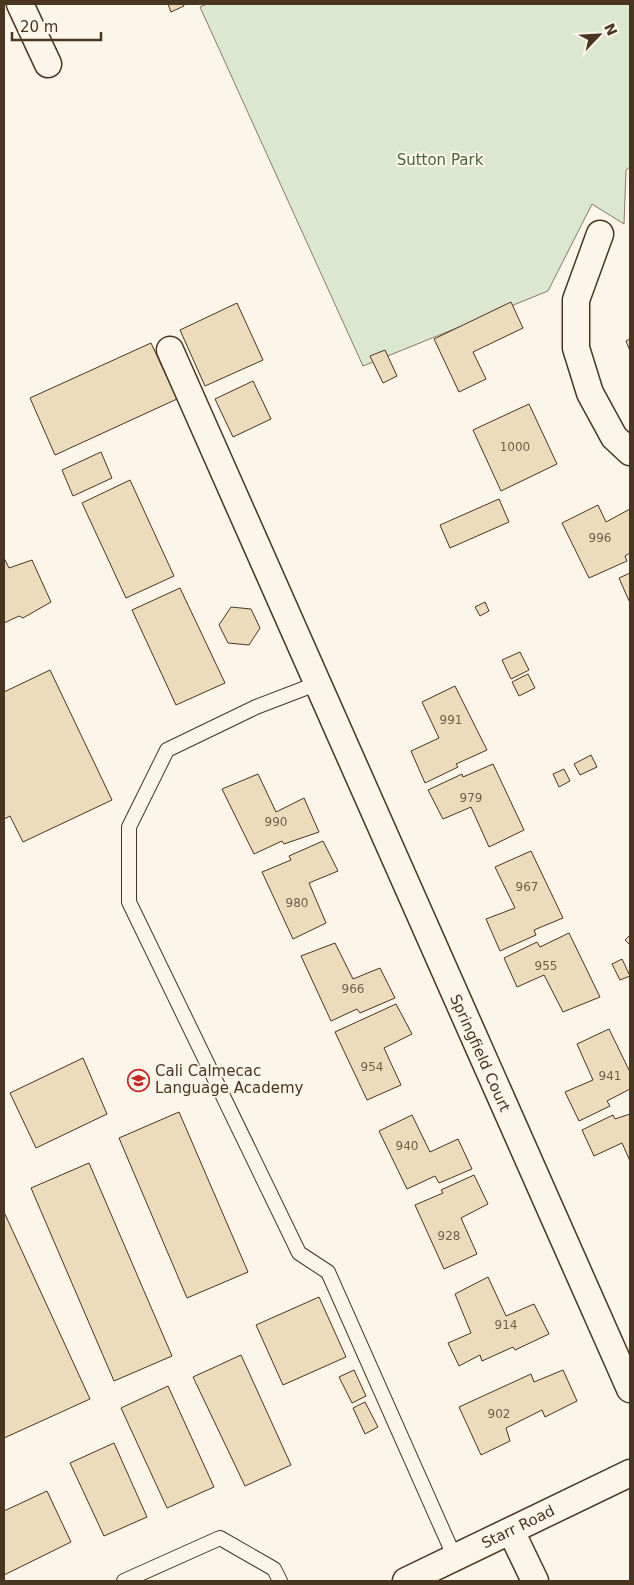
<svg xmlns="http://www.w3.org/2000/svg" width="634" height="1585" font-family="'DejaVu Sans',sans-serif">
	<rect width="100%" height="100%" fill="#fbf6e9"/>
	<path fill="#dce7d0" stroke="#887966" d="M207,4H630V167L626,170L624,224L592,204L548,291L363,366L200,7Z"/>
	<path fill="#ecdcbc" stroke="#4a3520" d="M168,4H183L184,6L171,12Z
		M511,302L523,328L473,352L486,379L459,392L434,339Z
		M237,303L263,360L205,386L180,330Z
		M630,339V351L626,341Z
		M151,343L177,399L55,455L30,398Z
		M385,350L397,376L383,383L370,356Z
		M253,381L271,419L233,437L215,399Z
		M529,404L557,464L501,491L473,430Z
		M101,452L112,478L73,496L62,470Z
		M130,480L174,576L126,598L82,503Z
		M499,499L509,522L450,548L440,525Z
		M598,505L606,522L630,509V553L625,556L627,561L589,578L562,523Z
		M4,558L9,568L32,560L51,602L23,618L19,616L4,623Z
		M630,573V603L619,578Z
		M180,588L225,683L176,705L132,610Z
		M485,602L489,611L480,616L475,607Z
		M231,607L251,609L260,628L249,645L228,643L219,625Z
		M520,652L529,670L511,679L502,660Z
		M50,670L112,800L23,842L10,816L4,819V692Z
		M528,674L535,688L519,696L512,682Z
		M455,686L487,750L456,764L458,767L425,783L411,751L439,738L422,702Z
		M591,755L597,767L580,775L574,764Z
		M493,764L524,830L489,847L471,807L443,819L428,790L462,774L463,777Z
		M564,769L570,781L559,787L553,774Z
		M258,774L276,812L304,798L319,832L284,844L282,841L254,854L222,789Z
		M323,841L338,871L309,883L326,923L293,939L262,872L291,860L289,856Z
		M531,851L563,918L534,930L536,935L500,951L486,919L515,908L495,867Z
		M569,933L600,997L563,1012L544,975L517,987L504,958L537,942L540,947Z
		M630,935V945L625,940Z
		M335,943L353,979L380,968L395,998L360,1013L357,1009L331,1021L301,956Z
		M622,959L630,976L620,980L612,964Z
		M396,1004L412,1034L384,1048L401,1085L367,1100L335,1032Z
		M609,1029L630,1072V1089L607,1101L610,1106L579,1121L565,1092L593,1080L577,1044Z
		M83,1058L107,1114L36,1148L10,1093Z
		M179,1112L248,1272L187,1298L119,1138Z
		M630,1114V1161L622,1143L594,1156L582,1130L613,1115L615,1119Z
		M412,1115L430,1152L458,1139L472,1169L439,1183L435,1176L407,1189L379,1131Z
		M89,1163L172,1356L114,1381L31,1188Z
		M474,1175L488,1204L461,1218L477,1254L444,1269L415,1205L443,1193L441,1190Z
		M4,1212L90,1399L4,1438Z
		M488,1277L506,1316L534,1304L549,1334L515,1350L513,1347L482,1361L480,1355L459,1366L448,1343L471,1333L455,1294Z
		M319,1297L346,1357L283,1385L256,1325Z
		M241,1355L291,1465L245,1486L193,1377Z
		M354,1370L366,1396L352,1403L339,1377Z
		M563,1370L577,1401L545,1417L542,1410L506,1428L510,1441L481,1455L459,1407L531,1374L534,1382Z
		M168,1386L214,1487L167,1508L121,1408Z
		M365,1402L378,1427L365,1434L353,1408Z
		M114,1443L147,1517L104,1536L70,1463Z
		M47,1491L71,1542L4,1575V1511Z"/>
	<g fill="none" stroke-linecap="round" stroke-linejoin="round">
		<defs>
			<path id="lane" d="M316,684L256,707L167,750L129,827V902L299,1253L328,1272L455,1558
				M124,1581L220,1538L274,1569L280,1581"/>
			<path id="street" d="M20,4L48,64
				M600,234L576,300V348L590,393L614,437L630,452
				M170,350L630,1389
				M511,1531L535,1581
				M406,1581L630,1473"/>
		</defs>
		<use href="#lane" stroke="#4a3520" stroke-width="16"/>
		<use href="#street" stroke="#4a3520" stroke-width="29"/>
		<use href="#lane" stroke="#fbf6e9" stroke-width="14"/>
		<use href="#street" stroke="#fbf6e9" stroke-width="26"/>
	</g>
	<defs>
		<symbol id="school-ring" viewBox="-11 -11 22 22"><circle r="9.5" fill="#fbf6e9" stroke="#c62828" stroke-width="1.5"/><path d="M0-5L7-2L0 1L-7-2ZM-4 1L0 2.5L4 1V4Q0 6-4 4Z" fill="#c62828"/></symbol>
	</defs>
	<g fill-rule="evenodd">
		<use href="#school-ring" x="126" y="1068" width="25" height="25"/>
	</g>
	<g text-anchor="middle" stroke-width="4" stroke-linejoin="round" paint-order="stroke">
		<g font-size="12" fill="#725f47">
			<text x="515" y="451">1000</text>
			<text x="600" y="542">996</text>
			<text x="451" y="724">991</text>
			<text x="471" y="802">979</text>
			<text x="276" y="826">990</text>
			<text x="527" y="891">967</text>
			<text x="297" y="907">980</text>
			<text x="546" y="970">955</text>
			<text x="353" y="993">966</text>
			<text x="372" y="1071">954</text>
			<text x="610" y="1080">941</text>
			<text x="407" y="1150">940</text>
			<text x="449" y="1240">928</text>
			<text x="506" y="1329">914</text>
			<text x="499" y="1418">902</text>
		</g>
		<g font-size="15" fill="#436837" stroke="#fbf6e9">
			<text x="440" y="165">Sutton Park</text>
		</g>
		<g font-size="15" fill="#4a3520" stroke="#fbf6e9">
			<text transform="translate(480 1053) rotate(66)" y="5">Springfield Court</text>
			<text transform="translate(518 1527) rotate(-26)" y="5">Starr Road</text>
		</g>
		<g font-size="15" fill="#4a3520" stroke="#fbf6e9" text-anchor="start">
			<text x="155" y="1076">Cali Calmecac<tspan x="155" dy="17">Language Academy</tspan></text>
		</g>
	</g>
	<rect width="634" height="1585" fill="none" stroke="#4a3520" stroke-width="10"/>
	<g transform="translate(599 35) rotate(65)" stroke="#fbf6e9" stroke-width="4" paint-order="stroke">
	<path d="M0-4L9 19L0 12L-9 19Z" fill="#4a3520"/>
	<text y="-8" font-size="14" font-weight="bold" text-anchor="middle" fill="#4a3520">N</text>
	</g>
	<path d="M12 32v8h89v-8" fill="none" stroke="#4a3520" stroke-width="2.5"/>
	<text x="20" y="32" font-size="15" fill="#4a3520" stroke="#fbf6e9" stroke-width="4" paint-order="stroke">20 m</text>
</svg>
